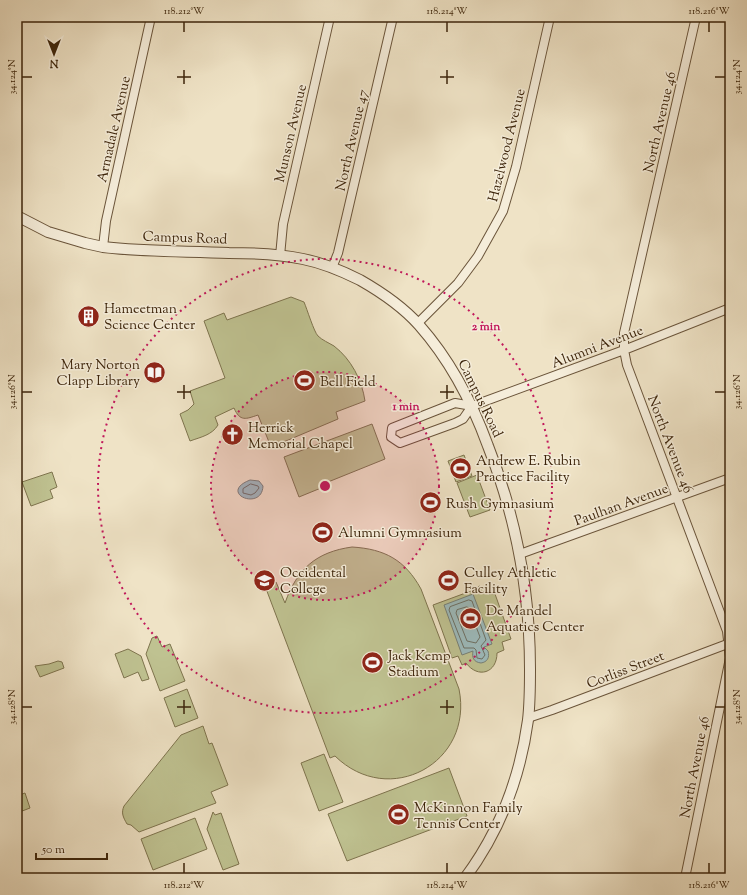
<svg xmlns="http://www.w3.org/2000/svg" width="747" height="895" font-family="'Sorts Mill Goudy',serif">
	<rect width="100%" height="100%" fill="#efe3c6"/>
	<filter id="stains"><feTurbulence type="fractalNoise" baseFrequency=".005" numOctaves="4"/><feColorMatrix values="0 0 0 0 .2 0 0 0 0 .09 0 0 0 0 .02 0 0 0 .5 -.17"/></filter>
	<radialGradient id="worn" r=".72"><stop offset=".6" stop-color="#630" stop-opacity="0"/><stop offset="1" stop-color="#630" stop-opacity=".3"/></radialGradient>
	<path fill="#bfc291" stroke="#7e744e" d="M291,297L304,302C307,309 314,332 318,336C322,340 329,343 334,346C351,359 362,380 365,401L336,412L338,419L274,446V443L269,442L258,415C246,419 240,422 234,408L215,417L218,425C212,435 201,437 190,441L180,414L188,410L194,404L190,391L225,378L204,321L224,313L227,320Z
		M372,424L385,459L328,482L321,488L299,497L284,457Z
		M464,455L472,476L456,482L448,461Z
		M52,472L57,487L50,490L53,498L31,506L22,482Z
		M477,475L490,510L470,517L457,483Z
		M352,547C385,549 405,560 421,589L459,689C474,763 389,809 335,756L330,758L265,586L276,582L285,603C297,569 316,552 352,547Z
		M479,586L488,589L489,594H495L511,639L502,642L504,650L497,653C497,673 478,679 466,663L462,665L458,656L452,658L433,605L471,591L476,589Z
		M157,636L162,647L170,644L185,681L160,691L146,654L152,638Z
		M128,649L141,656L149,679L142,681L138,672L124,678L115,654Z
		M58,661L62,662L64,668L40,677L35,666L49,664Z
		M187,689L198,718L175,727L164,698Z
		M203,726L209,744L212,743L228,785L211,792L216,803L139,832L131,825L127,824C123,817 121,813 124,806L181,735Z
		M324,754L343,802L319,811L301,763Z
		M449,768L467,816L347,861L328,814Z
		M25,793L30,808L17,813V796Z
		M213,812L215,815L221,813L239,864L223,870L207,829Z
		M195,818L207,849L153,870L141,839Z"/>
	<path fill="#9dbcbe" stroke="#778076" d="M250,480L259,481L263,486C262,512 217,493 250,480Z
		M473,594L492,644L484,647L488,651C490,658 487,662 481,663C473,662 472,657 473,651L462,655L444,605Z"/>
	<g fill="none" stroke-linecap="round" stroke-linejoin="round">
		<path stroke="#6d7064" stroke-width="1" d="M251,484L258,486L259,488L255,493L251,495L243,493V489Z
			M469,600L472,601L486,640L481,646L485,655L482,659L477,658L476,650L474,648H464L449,610L450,607Z
			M467,607L469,608L480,637L476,643L467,641L456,613L457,610Z"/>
		<defs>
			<path id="minor" d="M103,247L106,221L151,17
				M280,256L283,224L330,17
				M332,268L338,253L393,17
				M418,323L458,283L478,256L503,211L516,167L550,17
				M455,403L472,406L463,419L455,423L400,443L391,437L392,428Z
				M472,406L624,350L730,308
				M520,554L730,478
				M528,718L552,710L730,643
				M685,878L730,658L727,631L627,365L624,350V333L696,17"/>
			<path id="tertiary" d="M17,216L48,232L85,243L103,247C145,252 187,251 229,253C254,253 279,254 303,259C323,263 342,271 360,280C381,292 403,307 419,325C450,360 472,402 488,446C516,517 530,592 530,669C530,686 530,703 528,720C520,778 500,831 465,878"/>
		</defs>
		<use href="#minor" stroke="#6a543a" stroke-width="10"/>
		<use href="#tertiary" stroke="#6a543a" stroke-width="12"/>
		<use href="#minor" stroke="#f5edda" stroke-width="8"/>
		<use href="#tertiary" stroke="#f5edda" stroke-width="10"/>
	</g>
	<path fill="none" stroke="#3d250b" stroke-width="1.5" d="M184,22V32M447,22V32M709,22V32M184,70V84M447,70V84M22,77H32M177,77H191M440,77H454M715,77H725M184,385V399M447,385V399M22,392H32M177,392H191M440,392H454M715,392H725M184,700V714M447,700V714M22,707H32M177,707H191M440,707H454M715,707H725M184,863V873M447,863V873M709,863V873"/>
	<circle cx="325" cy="486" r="114" fill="#c2185b" fill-opacity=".12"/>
	<g fill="none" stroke="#c2185b" stroke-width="2" stroke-dasharray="2 4">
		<circle cx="325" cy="486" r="114"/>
		<circle cx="325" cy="486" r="227"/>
	</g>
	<defs>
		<symbol id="building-disc" viewBox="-11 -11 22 22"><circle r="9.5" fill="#8f2418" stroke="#f5edda"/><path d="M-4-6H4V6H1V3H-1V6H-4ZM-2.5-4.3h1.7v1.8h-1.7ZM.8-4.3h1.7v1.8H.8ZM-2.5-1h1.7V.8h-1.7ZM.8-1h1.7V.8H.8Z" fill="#fff"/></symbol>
		<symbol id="library-disc" viewBox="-11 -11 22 22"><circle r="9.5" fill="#8f2418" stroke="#f5edda"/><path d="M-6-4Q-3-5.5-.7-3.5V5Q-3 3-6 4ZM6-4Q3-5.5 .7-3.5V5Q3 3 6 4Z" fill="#fff"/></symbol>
		<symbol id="stadium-disc" viewBox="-11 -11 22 22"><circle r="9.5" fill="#8f2418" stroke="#f5edda"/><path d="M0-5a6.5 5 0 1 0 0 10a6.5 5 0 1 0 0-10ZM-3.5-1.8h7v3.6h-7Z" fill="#fff"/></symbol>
		<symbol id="church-disc" viewBox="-11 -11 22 22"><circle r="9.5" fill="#8f2418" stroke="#f5edda"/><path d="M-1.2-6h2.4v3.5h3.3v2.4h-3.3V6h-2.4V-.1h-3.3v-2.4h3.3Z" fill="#fff"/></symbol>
		<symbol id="university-disc" viewBox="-11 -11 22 22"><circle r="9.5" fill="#8f2418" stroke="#f5edda"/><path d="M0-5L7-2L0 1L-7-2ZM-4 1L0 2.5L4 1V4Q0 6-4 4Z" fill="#fff"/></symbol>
	</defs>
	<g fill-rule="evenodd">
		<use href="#building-disc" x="76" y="304" width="25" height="25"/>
		<use href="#library-disc" x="142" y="360" width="25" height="25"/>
		<use href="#stadium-disc" x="292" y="368" width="25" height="25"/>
		<use href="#church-disc" x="220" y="422" width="25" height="25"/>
		<use href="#stadium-disc" x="448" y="456" width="25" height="25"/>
		<use href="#stadium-disc" x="418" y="490" width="25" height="25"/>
		<use href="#stadium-disc" x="310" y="520" width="25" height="25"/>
		<use href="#university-disc" x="252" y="568" width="25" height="25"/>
		<use href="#stadium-disc" x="436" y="568" width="25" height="25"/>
		<use href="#stadium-disc" x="458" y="606" width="25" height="25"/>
		<use href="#stadium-disc" x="360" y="650" width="25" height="25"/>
		<use href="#stadium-disc" x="386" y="802" width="25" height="25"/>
	</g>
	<g text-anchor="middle" stroke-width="3" stroke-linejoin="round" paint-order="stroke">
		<g font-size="14" fill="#3d250b" stroke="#f5edda">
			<text transform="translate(659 122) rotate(-77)" y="5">North Avenue 46</text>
			<text transform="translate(113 129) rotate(-77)" y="5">Armadale Avenue</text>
			<text transform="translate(290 133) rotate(-77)" y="5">Munson Avenue</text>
			<text transform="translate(351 140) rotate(-77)" y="5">North Avenue 47</text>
			<text transform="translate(506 145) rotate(-76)" y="5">Hazelwood Avenue</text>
			<text transform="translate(185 237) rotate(2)" y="5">Campus Road</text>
			<text transform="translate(597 346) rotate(-21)" y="5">Alumni Avenue</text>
			<text transform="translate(481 398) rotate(64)" y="5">Campus Road</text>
			<text transform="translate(671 444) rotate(69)" y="5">North Avenue 46</text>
			<text transform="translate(621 504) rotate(-20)" y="5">Paulhan Avenue</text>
			<text transform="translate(625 669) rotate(-21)" y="5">Corliss Street</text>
			<text transform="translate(694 767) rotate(-79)" y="5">North Avenue 46</text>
		</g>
		<g font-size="14" fill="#3d250b" stroke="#f5edda" text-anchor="start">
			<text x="104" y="313">Hameetman<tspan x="104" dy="16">Science Center</tspan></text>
			<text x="140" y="369" text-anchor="end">Mary Norton<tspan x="140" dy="16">Clapp Library</tspan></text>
			<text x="320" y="386">Bell Field</text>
			<text x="248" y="432">Herrick<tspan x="248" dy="16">Memorial Chapel</tspan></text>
			<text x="476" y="465">Andrew E. Rubin<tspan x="476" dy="16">Practice Facility</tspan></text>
			<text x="446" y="508">Rush Gymnasium</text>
			<text x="338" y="537">Alumni Gymnasium</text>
			<text x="280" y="577">Occidental<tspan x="280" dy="16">College</tspan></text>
			<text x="464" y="577">Culley Athletic<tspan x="464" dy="16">Facility</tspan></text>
			<text x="486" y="615">De Mandel<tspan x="486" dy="16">Aquatics Center</tspan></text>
			<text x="388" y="660">Jack Kemp<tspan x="388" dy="16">Stadium</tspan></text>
			<text x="414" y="812">McKinnon Family<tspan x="414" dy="16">Tennis Center</tspan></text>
		</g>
	</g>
	<circle cx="325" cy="486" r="6" fill="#c2185b" stroke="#f5edda" stroke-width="2"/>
	<g font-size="12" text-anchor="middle" font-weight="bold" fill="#c2185b" stroke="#f5edda" stroke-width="3" stroke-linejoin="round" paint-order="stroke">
		<text x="486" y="330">2 min</text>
		<text x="406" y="410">1 min</text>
	</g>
	<rect width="747" height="895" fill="none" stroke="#efe3c6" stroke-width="44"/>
	<g transform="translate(54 54) rotate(180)" stroke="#f5edda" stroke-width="3" paint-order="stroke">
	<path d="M0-3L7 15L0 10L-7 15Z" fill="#3d250b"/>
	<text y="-6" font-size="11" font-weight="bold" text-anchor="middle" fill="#3d250b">N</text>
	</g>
	<path d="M36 853v6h71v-6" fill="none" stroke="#3d250b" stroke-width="2"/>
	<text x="42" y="853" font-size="12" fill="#3d250b" stroke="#f5edda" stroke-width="3" paint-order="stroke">50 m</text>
	<rect x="22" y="22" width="703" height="851" fill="none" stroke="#3d250b" stroke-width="1.5"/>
	<g font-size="10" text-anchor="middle" fill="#3d250b">
		<text x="184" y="14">118.212°W</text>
		<text x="447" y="14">118.214°W</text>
		<text x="709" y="14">118.216°W</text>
		<text transform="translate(736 77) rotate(-90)" y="4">34.124°N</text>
		<text transform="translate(11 77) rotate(-90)" y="4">34.124°N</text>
		<text transform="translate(736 392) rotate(-90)" y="4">34.126°N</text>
		<text transform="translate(11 392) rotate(-90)" y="4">34.126°N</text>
		<text transform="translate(11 707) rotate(-90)" y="4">34.128°N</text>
		<text transform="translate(736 707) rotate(-90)" y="4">34.128°N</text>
		<text x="184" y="888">118.212°W</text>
		<text x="447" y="888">118.214°W</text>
		<text x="709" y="888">118.216°W</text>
	</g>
	<rect width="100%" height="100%" filter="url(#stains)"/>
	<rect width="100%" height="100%" fill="url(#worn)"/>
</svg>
